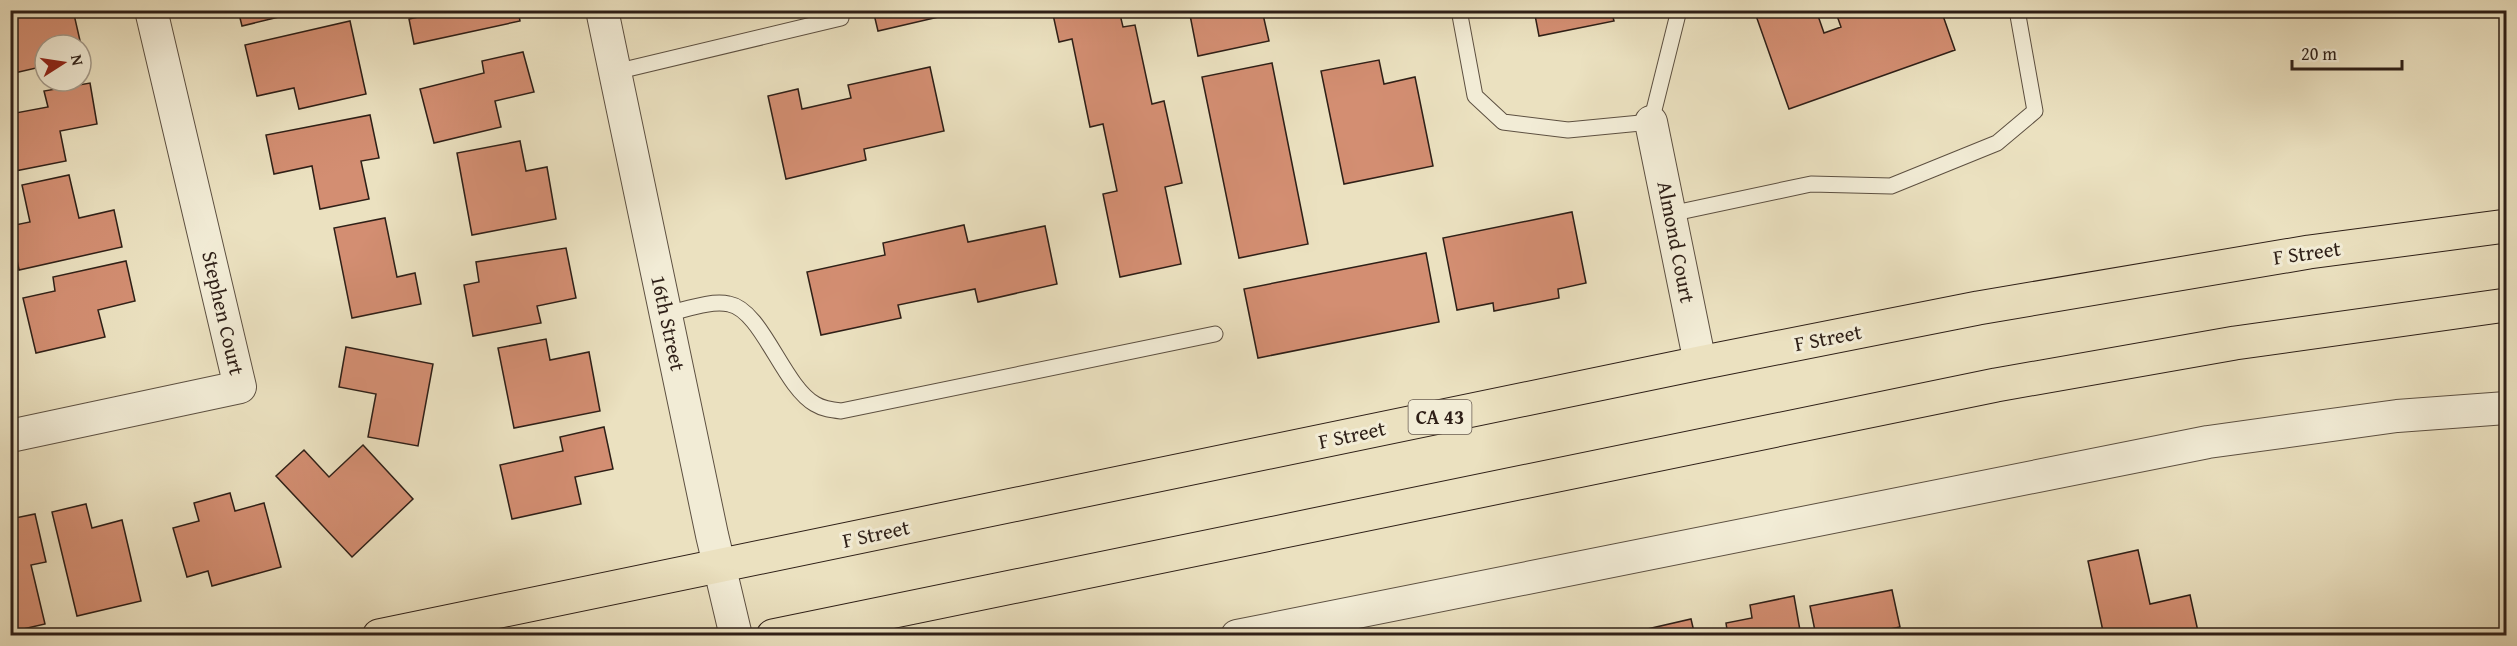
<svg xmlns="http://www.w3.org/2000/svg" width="2517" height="646" font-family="'Gentium Book Plus',serif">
	<rect width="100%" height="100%" fill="#ebe1c0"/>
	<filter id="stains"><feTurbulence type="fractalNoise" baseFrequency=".00333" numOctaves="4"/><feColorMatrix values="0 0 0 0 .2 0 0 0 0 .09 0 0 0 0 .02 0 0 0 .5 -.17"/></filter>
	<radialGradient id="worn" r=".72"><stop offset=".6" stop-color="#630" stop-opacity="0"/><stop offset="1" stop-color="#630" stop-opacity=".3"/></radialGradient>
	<path fill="#d38e72" stroke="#2e1f17" stroke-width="1.5" d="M10,10H48V13L73,10L81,45H45V66L10,74Z
		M238,10H308L242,26Z
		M427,10H518L520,21L414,44L409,19L428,15Z
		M873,10H942L943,16L878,31Z
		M1052,10H1119L1123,27L1135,25L1152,104L1164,101L1182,183L1165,187L1181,264L1120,277L1103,194L1117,191L1103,124L1090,127L1072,39L1059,42Z
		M1189,10H1262L1269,41L1198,56Z
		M1534,10H1611L1614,21L1539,36Z
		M1754,10H1816L1824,33L1841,27L1835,10H1941L1955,50L1789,109Z
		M350,21L366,94L299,109L294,88L257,96L245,45Z
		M523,52L534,92L495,101L501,127L434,143L420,89L484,73L482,61Z
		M1379,60L1384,84L1415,77L1433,166L1344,184L1321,71Z
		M1272,63L1308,244L1239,258L1202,77Z
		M930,67L944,131L864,149L866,160L786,179L768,96L798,89L802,109L851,98L848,85Z
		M90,83L97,124L60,131L66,161L10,172V114L48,107L44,91Z
		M370,115L379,158L361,161L369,199L320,209L312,166L274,174L266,135Z
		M520,141L526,171L547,167L556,219L472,235L457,153Z
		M69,175L79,218L114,210L122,247L19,270L10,226L30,222L22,185Z
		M1572,212L1586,283L1558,289L1559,298L1494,311L1493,303L1457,310L1443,238Z
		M385,218L397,277L415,273L421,304L352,318L334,228Z
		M964,225L968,242L1045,226L1057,284L978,302L975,289L898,305L901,318L821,335L807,272L885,255L883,243Z
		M566,248L576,298L537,306L541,323L473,336L464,285L479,282L476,262Z
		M1426,253L1439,322L1258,358L1244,289Z
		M126,261L135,301L98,310L105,337L36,353L23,298L55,291L53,277Z
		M546,339L550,360L589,352L600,411L514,428L498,348Z
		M346,347L433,364L418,446L368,437L376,394L339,387Z
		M604,427L613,469L575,477L581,504L512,519L500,465L563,451L560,437Z
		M363,445L413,499L352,557L276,476L304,450L329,477Z
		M230,493L235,511L264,503L281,567L212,586L208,571L187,577L173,528L199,521L194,503Z
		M86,504L92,528L122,520L141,601L77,616L52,512Z
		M35,514L46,562L31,565L45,624L10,632V519Z
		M2138,550L2150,604L2190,595L2199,636H2104L2088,561Z
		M1892,590L1900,627L1880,631L1881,636H1816L1810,606Z
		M1794,596L1801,636H1728L1726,623L1752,618L1750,605Z
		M1691,619L1695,636H1617Z"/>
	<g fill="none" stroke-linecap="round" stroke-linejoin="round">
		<defs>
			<path id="service" d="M1459,10L1475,96L1503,122L1568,130L1651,122L1679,10
				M615,72L841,18
				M1670,214L1811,184L1891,186L1997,143L2035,111L2017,10
				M666,314C685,310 710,300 729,304C762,310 783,386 815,404C823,409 832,410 841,411L1215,334"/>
			<path id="minor" d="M602,10L712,535L736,636
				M1651,122L1700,363
				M10,436L240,387L151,10
				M1237,636L2208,442L2397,416L2506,408"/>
			<path id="primary" d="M379,636L1700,363L1978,308L2309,252L2506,226
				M773,636L1996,385L2235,343L2506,305"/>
		</defs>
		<use href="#service" stroke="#5d5041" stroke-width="17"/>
		<use href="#minor" stroke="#5d5041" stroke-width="34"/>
		<use href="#primary" stroke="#2e1f17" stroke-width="35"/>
		<use href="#service" stroke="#f2ecd6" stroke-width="15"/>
		<use href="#minor" stroke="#f2ecd6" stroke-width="32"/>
		<use href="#primary" stroke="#ebe1c0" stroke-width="33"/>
	</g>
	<g text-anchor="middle" stroke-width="6" stroke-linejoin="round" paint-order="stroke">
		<rect fill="#f2ecd6" stroke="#695c50" stroke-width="1.5" x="1408.5" y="400" width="63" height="34" rx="4.5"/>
		<g font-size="20" font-weight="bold" fill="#2e1f17">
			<text x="1440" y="424">CA 43</text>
		</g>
		<g font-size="21" fill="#2e1f17" stroke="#f2ecd6">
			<text transform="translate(1676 242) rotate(79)" y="7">Almond Court</text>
			<text transform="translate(2307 253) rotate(-8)" y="7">F Street</text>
			<text transform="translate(223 313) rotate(77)" y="7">Stephen Court</text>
			<text transform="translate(668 323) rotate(78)" y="7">16th Street</text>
			<text transform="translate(1828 338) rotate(-11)" y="7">F Street</text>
			<text transform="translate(1352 435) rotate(-12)" y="7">F Street</text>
			<text transform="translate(876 534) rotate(-12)" y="7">F Street</text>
		</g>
	</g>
	<rect width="2517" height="646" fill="none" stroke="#ebe1c0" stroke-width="36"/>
	<rect x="12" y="12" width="2493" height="622" fill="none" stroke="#2e1f17" stroke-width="3"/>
	<rect x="18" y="18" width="2481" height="610" fill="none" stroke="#2e1f17" stroke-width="1.5"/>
	<g transform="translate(63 63) rotate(78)"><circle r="28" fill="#f2ecd6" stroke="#a49a8a" stroke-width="1.5"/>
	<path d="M0-4.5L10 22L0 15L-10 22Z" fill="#8f2418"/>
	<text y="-9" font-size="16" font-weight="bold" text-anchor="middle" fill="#2e1f17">N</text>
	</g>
	<path d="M2292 60v9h110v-9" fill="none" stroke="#2e1f17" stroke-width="3"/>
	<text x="2301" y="60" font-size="18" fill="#2e1f17" stroke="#f2ecd6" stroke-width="4.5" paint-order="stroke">20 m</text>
	<rect width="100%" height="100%" filter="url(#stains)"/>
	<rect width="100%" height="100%" fill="url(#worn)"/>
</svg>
